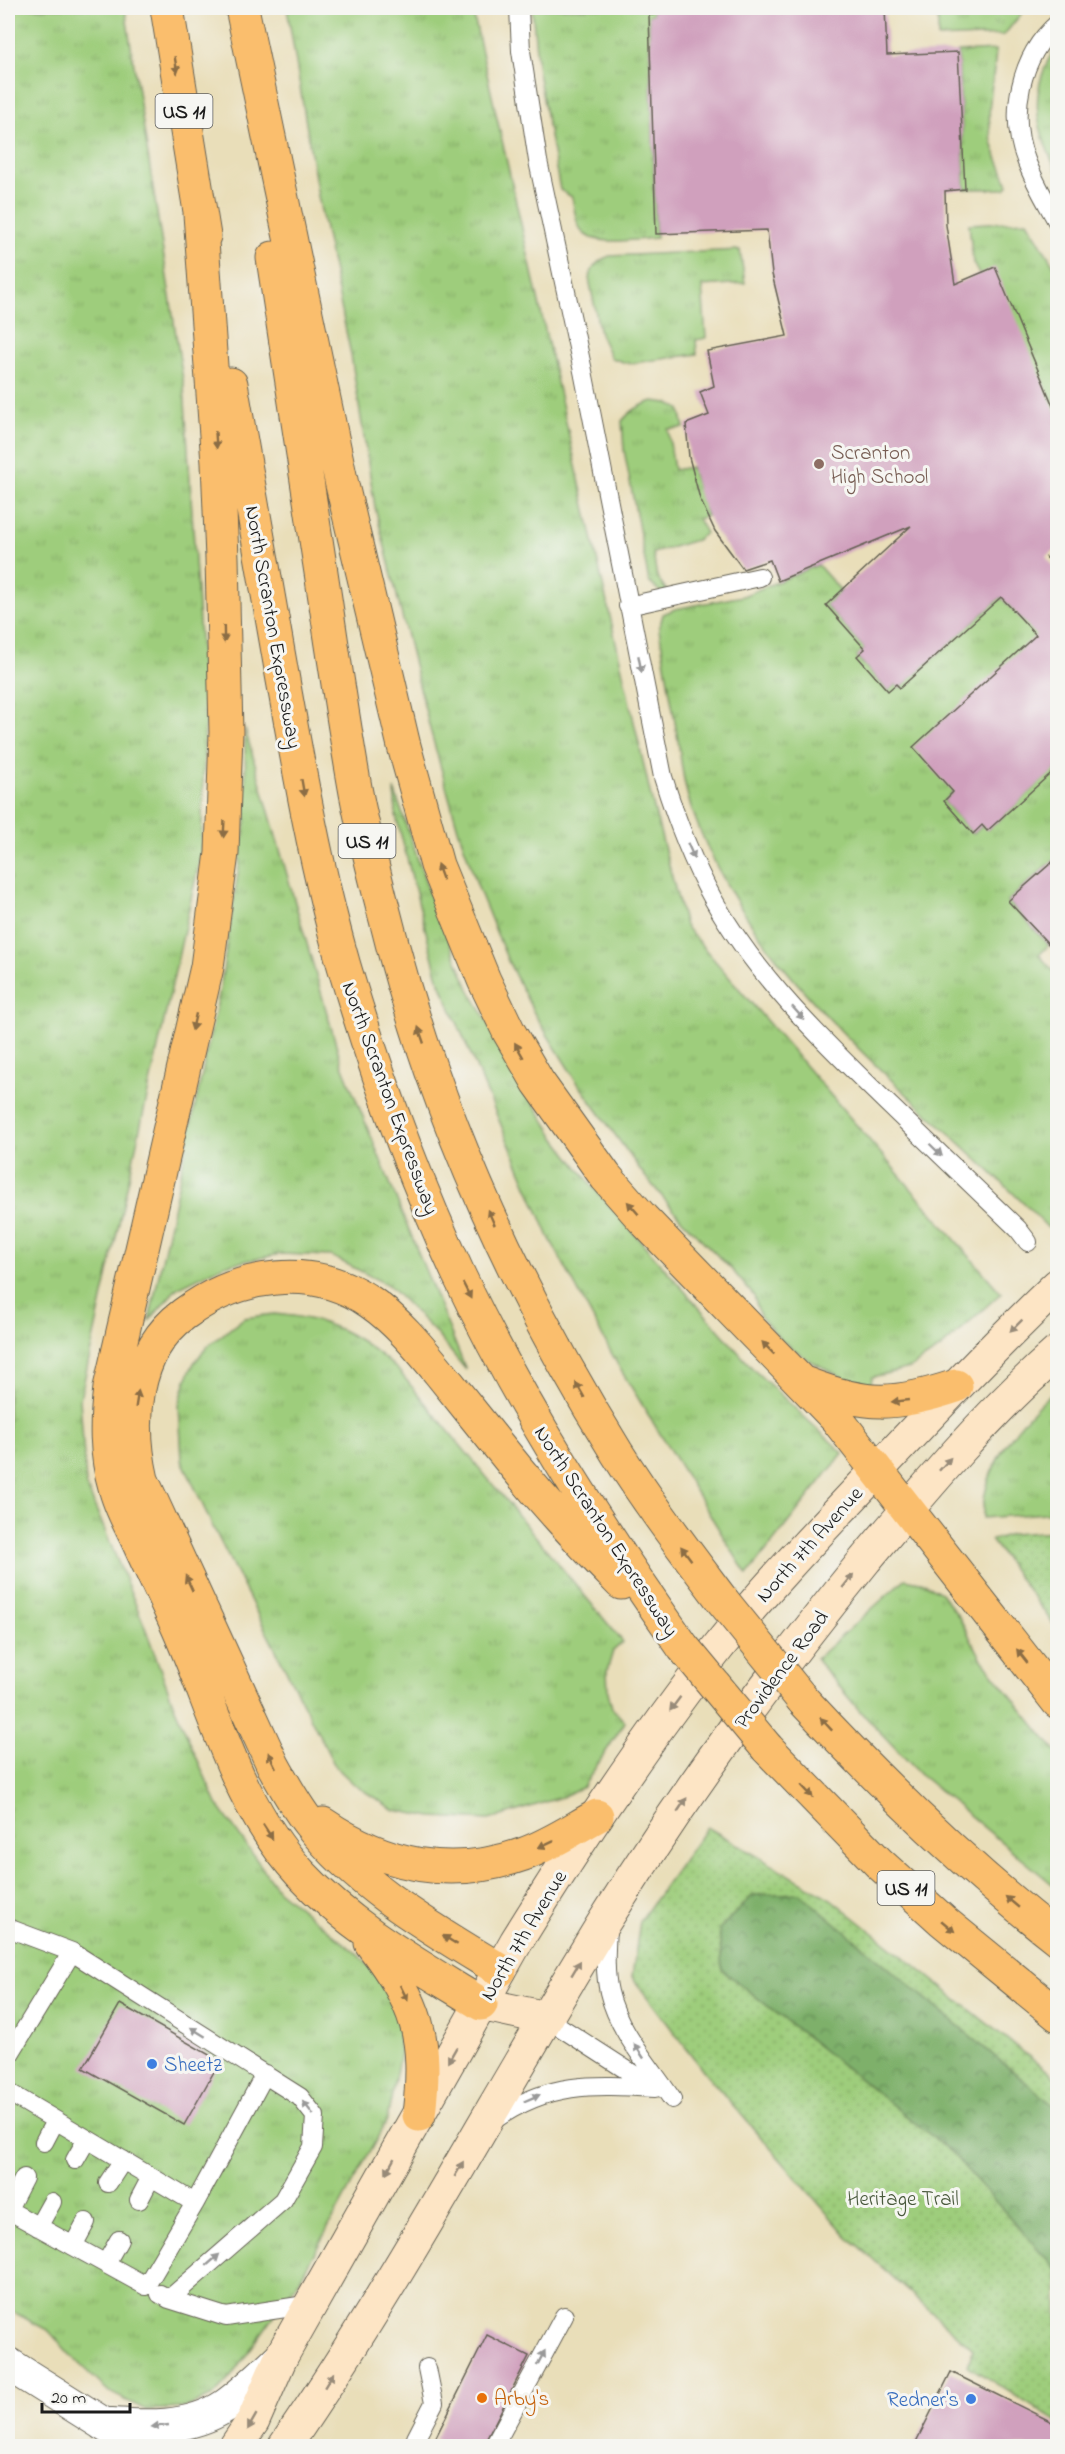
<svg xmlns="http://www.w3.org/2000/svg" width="1065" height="2454" font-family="'Indie Flower',sans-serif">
	<defs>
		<pattern id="grass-tufts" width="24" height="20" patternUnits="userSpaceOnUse" patternTransform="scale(1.5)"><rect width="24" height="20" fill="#9ecd7b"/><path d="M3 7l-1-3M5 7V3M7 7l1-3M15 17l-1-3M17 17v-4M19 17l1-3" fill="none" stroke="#88af6a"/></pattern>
		<pattern id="forest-crowns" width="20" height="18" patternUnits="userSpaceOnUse" patternTransform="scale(1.5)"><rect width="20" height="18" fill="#7eb06b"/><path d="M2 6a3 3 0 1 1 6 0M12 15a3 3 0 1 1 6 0" fill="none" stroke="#668e57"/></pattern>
		<pattern id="park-dots" width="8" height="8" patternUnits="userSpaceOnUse" patternTransform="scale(1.5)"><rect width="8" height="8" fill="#9ecd7b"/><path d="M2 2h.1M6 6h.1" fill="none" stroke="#88af6a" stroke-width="1.8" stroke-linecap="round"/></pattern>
	</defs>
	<rect width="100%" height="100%" fill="#f6f6f2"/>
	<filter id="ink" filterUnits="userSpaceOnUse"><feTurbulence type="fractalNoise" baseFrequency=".0167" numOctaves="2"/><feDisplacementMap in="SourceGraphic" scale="12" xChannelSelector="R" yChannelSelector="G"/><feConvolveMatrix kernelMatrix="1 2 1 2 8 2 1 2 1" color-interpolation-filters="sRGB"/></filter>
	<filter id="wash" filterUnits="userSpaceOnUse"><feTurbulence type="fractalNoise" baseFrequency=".008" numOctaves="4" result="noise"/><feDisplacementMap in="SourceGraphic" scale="24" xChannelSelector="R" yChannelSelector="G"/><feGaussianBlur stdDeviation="1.35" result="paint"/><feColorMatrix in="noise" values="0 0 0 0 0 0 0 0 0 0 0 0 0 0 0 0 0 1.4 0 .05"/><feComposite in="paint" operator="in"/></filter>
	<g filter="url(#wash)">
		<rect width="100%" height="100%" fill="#e9deb9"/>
		<path fill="url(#grass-tufts)" stroke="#5d744c" stroke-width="1.5" d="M8,8H125L184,386L205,718L201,854L80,1399L86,1485L143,1622L174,1706L217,1804L278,1890L356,1953L378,1975L397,2007L400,2053L387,2120L300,2279L230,2378L213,2396L184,2408L146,2410L109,2392L73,2358L49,2331L8,2309Z
			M287,8H472L652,801L685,926L1001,1293L941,1348L910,1368L872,1377L871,1384H855L809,1360L782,1341L760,1316L754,1296L734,1272L682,1220L644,1175L575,1079L535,1015L508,961L479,890L458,829L430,729L375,507L351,355L318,196Z
			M532,8H652L653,15H649L656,238C636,239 591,248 580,229C575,220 574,206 572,197L560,190L538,72Z
			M938,8H1026L1004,35L938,38Z
			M1057,45V172C1035,126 1027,91 1057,45Z
			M996,50C994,83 984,111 993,145C996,159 1004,171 1008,185L1005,189H965L958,52Z
			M1027,221L1057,271V418L973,263L969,224Z
			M740,250L745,283L702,286L706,338L696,340L697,354L633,363H626L611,358L600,334L589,278C593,266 598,260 610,256Z
			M653,401L668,403L680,409L684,428L668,429L674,470L691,467L707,516L698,519L706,533L696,540L653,553L657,577L667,591L664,595L649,582L624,450L622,421C631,410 640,405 653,401Z
			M818,565L841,591L826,605L865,649L857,657L888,691L896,684L900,688L1001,597L1037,635L953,792L944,801L973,834L982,825L988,830L1057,767V857L1008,901L1049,945L1039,955L1057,975L1058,1219L1048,1228C921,1096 754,987 691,807C684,786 681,763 678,740C672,703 665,666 659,629L663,614L675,609L743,596Z
			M245,729L342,1065L466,1370L433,1330L388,1285L331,1256L281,1254L224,1265L177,1288L149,1321L220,990L246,821Z
			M394,789L431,898L469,989L531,1099L556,1139L594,1188L754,1370L843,1453L747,1575L620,1369L549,1237L438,978L396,816Z
			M274,1314C328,1318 358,1334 398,1370L623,1642L613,1651L607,1671L608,1692L612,1708L625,1722L583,1787L568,1795L489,1820L432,1817L394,1810L356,1786L335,1766L212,1525L182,1460L179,1405L186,1380L194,1363L208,1346L244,1318Z
			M1057,1388V1512L983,1518C981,1467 1021,1419 1057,1388Z
			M905,1579L925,1583L941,1593L959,1617L983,1661L1057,1753V1888L922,1776L859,1710L816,1659Z"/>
		<path fill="url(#forest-crowns)" stroke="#4d6644" stroke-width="1.5" d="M799,1893L1057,2108V2270L949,2150L722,1970L719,1929L753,1895Z"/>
		<path fill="url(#park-dots)" stroke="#5d744c" stroke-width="1.5" d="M1057,1531H1058L1057,1629L991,1540L1011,1534Z
			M707,1827L831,1899L1057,2079V2108L799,1893L753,1895L719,1929L722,1970L949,2150L1057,2270V2422L968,2366L973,2349L846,2235L706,2074L632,1977L640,1921Z"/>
		<g id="blocks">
			<path fill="#d0a0bd" d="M652,8H885L887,55L958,52L965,189L945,191L946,225L955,284L995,267L1058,418V547L1046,557L1058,572V767L987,831L982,825L973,834L944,801L953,792L913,747L1036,635L1001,597L900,688L896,684L888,691L857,656L865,649L826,605L911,526L778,581L770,560L743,569L715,531L700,499L689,457L686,424L709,415L700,392L714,386L707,351L787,336L772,274L767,230L656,234L649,15H653Z
				M1058,857V954L1008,901Z
				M120,2004L220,2061L184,2125L83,2068Z
				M487,2335L529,2356L483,2446H450L435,2439Z
				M951,2372L1058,2425V2446H914Z"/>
		</g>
	</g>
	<g filter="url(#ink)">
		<use href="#blocks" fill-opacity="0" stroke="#646053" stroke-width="1.5"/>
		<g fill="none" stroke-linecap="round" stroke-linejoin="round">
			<defs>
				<path id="service" d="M519,8L521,51L538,161L583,371L663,777C676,819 692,861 713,899C756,976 821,1039 884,1100C929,1143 973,1186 1018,1229L1028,1242
					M1058,23C1020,56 1008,114 1026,160C1034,182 1047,203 1058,223
					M628,606L760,577
					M607,1927C606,1949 604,1970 609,1992C618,2031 650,2066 672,2099
					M8,1928L72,1952L8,2057
					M72,1952L300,2097L315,2116L313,2147L283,2200L169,2299
					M546,2018L653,2087
					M8,2092L195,2203
					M494,2120C548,2082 592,2084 655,2088
					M44,2142L55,2121
					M75,2160L87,2139
					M108,2183L123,2160
					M139,2200L151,2177
					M8,2209L24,2178
					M8,2210L146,2286L195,2203L265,2074
					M38,2227L52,2202
					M73,2246L86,2222
					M106,2263L119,2240
					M160,2294L169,2299L226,2317L312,2304
					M416,2446V2438L434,2403L427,2368
					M494,2446L564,2316"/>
				<path id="tertiary" d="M8,2364L121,2435
					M103,2424C144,2427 189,2430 225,2406C245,2392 263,2374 281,2357"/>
				<path id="secondary" d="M481,2004L546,2018
					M236,2446L253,2421L281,2357L516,1942C579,1840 645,1740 719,1646C765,1588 817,1534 868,1480C930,1414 992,1348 1058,1285
					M285,2446C390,2294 478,2131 573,1973C659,1828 759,1690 865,1560C926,1487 986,1415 1058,1352"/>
				<path id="motorway" d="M167,8L204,236
					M242,8L342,485L404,746L437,865L484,980L509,1032L538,1082L606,1177L643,1219L836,1418L1058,1702
					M200,214L218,463L222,558L226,732L222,853L207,967L110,1388C106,1421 105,1453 115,1487C119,1504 128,1521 136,1537C149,1566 163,1594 176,1623C215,1709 235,1803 301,1874C352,1929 418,1965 481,2004
					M273,258C290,365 306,472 322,579C333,650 343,722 356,793C366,845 380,896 393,947C441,1126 520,1297 617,1453C649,1504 686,1552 722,1600
					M231,384C248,483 266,581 283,680C300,776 317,872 344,966C375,1071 412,1174 458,1273C520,1405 599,1528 683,1647
					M807,1384C866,1407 896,1406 956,1386
					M803,1700C883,1786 966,1867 1058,1939
					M767,1748L879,1863L943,1921L1058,2015
					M323,1824C385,1866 451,1880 524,1854C550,1845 573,1829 597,1816
					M371,1943C418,2006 428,2036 419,2115
					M500,1970C431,1928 360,1888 309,1823C295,1805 284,1785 273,1765L142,1480C129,1424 132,1352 184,1314C211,1294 242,1281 276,1278C354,1271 395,1318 440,1373C459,1397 478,1420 497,1444C536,1493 577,1539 621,1583"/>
			</defs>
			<use href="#service" stroke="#646053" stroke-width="20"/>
			<use href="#tertiary" stroke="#646053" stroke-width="35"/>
			<use href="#secondary" stroke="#646053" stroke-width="35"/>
			<use href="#motorway" stroke="#646053" stroke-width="35"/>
			<use href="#service" stroke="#fff" stroke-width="18"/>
			<use href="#tertiary" stroke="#fff" stroke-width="33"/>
			<use href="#secondary" stroke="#fde5c5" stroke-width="33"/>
			<use href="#motorway" stroke="#fabe6d" stroke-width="33"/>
			<defs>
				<path id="motorway-bridge" d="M722,1600L803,1700
					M683,1647L767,1748"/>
			</defs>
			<use href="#motorway-bridge" stroke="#646053" stroke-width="35" stroke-linecap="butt"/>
			<use href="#motorway-bridge" stroke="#fabe6d" stroke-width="33"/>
		</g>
		<defs><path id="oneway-solid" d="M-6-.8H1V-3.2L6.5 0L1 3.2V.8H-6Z" transform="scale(1.5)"/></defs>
		<g fill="#8b6d44">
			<use href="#oneway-solid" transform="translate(176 65) rotate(81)"/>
			<use href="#oneway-solid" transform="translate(216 440) rotate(86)"/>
			<use href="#oneway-solid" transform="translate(224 634) rotate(89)"/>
			<use href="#oneway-solid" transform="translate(303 788) rotate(80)"/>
			<use href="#oneway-solid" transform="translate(224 829) rotate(93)"/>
			<use href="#oneway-solid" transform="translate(440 872) rotate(-110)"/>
			<use href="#oneway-solid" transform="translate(194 1022) rotate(103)"/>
			<use href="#oneway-solid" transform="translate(421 1035) rotate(-109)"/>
			<use href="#oneway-solid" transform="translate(519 1050) rotate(-120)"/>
			<use href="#oneway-solid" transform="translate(633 1208) rotate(-131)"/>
			<use href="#oneway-solid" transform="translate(491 1217) rotate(-114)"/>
			<use href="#oneway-solid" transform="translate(467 1291) rotate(63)"/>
			<use href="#oneway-solid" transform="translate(768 1348) rotate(-134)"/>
			<use href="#oneway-solid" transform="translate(580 1390) rotate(-120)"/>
			<use href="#oneway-solid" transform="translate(137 1399) rotate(-81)"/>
			<use href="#oneway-solid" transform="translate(900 1401) rotate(174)"/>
			<use href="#oneway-solid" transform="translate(686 1553) rotate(-127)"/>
			<use href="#oneway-solid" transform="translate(189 1583) rotate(-115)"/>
			<use href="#oneway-solid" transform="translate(1022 1656) rotate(-128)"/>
			<use href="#oneway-solid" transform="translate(826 1724) rotate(-133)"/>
			<use href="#oneway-solid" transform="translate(272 1760) rotate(-116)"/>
			<use href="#oneway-solid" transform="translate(807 1791) rotate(47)"/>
			<use href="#oneway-solid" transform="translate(268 1832) rotate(57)"/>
			<use href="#oneway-solid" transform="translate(546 1844) rotate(154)"/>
			<use href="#oneway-solid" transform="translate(1012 1902) rotate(-140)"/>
			<use href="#oneway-solid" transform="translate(948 1926) rotate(40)"/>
			<use href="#oneway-solid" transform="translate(450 1940) rotate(-148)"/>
			<use href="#oneway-solid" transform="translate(404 1993) rotate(63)"/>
		</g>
		<g fill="#999">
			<use href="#oneway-solid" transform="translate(640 664) rotate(79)"/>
			<use href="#oneway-solid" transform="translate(691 851) rotate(66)"/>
			<use href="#oneway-solid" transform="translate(798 1013) rotate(48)"/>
			<use href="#oneway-solid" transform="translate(936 1150) rotate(44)"/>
			<use href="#oneway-solid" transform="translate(198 2032) rotate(-148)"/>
			<use href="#oneway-solid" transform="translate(639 2051) rotate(-124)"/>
			<use href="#oneway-solid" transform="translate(532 2098) rotate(-23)"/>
			<use href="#oneway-solid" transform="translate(308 2108) rotate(-129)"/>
			<use href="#oneway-solid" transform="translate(213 2260) rotate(-41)"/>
			<use href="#oneway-solid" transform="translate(541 2358) rotate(-62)"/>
			<use href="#oneway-solid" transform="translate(160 2426) rotate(174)"/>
		</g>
		<g fill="#988b79">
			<use href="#oneway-solid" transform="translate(1016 1326) rotate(135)"/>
			<use href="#oneway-solid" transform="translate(945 1464) rotate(-48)"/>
			<use href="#oneway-solid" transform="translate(848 1581) rotate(-51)"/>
			<use href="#oneway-solid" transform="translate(675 1704) rotate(127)"/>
			<use href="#oneway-solid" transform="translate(682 1805) rotate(-56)"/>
			<use href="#oneway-solid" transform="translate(576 1968) rotate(-59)"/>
			<use href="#oneway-solid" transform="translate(452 2055) rotate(120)"/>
			<use href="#oneway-solid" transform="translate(390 2166) rotate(119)"/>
			<use href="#oneway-solid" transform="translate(459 2169) rotate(-60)"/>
			<use href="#oneway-solid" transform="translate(329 2380) rotate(-58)"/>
			<use href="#oneway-solid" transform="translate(252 2422) rotate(120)"/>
		</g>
	</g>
	<circle fill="#8d6e63" stroke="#f6f6f2" stroke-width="2" cx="819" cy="464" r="6"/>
	<g fill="#3f7fe0" stroke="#f6f6f2" stroke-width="2">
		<circle cx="152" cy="2064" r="6"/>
		<circle cx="971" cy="2399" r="6"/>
	</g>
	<circle fill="#e8710a" stroke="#f6f6f2" stroke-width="2" cx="482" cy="2398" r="6"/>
	<g text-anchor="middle" stroke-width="6" stroke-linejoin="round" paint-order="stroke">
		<g fill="#f6f6f2" stroke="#5d5d5c" stroke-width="1.5">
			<rect x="155.5" y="94" width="57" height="34" rx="4.5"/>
			<rect x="338.5" y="824" width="57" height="34" rx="4.5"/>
			<rect x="877.5" y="1871" width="57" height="34" rx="4.5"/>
		</g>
		<g font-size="20" font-weight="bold" fill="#1c1c1c">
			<text x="184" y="118">US 11</text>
			<text x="367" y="848">US 11</text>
			<text x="906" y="1895">US 11</text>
		</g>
		<g font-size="21" fill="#785e54" stroke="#f6f6f2" text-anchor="start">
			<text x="831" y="459">Scranton<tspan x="831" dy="24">High School</tspan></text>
		</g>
		<g font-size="21" fill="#1c1c1c" stroke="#f6f6f2">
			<text transform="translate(274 627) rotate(80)" y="7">North Scranton Expressway</text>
			<text transform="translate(391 1098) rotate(70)" y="7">North Scranton Expressway</text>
			<text transform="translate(607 1531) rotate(57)" y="7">North Scranton Expressway</text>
			<text transform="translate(809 1544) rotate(-48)" y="7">North 7th Avenue</text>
			<text transform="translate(781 1669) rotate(-53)" y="7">Providence Road</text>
			<text transform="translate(523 1935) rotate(-59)" y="7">North 7th Avenue</text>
		</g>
		<g font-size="21" fill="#366cbe" stroke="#f6f6f2" text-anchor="start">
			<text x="164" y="2071">Sheetz</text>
			<text x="959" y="2406" text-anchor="end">Redner's</text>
		</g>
		<g font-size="21" fill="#4a5a3d" stroke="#f6f6f2">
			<text x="903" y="2205">Heritage Trail</text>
		</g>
		<g font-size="21" fill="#c56008" stroke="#f6f6f2" text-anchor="start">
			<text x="494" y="2405">Arby's</text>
		</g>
	</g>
	<rect width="1065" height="2454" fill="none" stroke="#f6f6f2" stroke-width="30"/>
	<path d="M42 2403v9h88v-9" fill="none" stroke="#1c1c1c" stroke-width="3"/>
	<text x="51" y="2403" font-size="18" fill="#1c1c1c" stroke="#f6f6f2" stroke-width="4.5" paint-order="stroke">20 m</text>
</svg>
